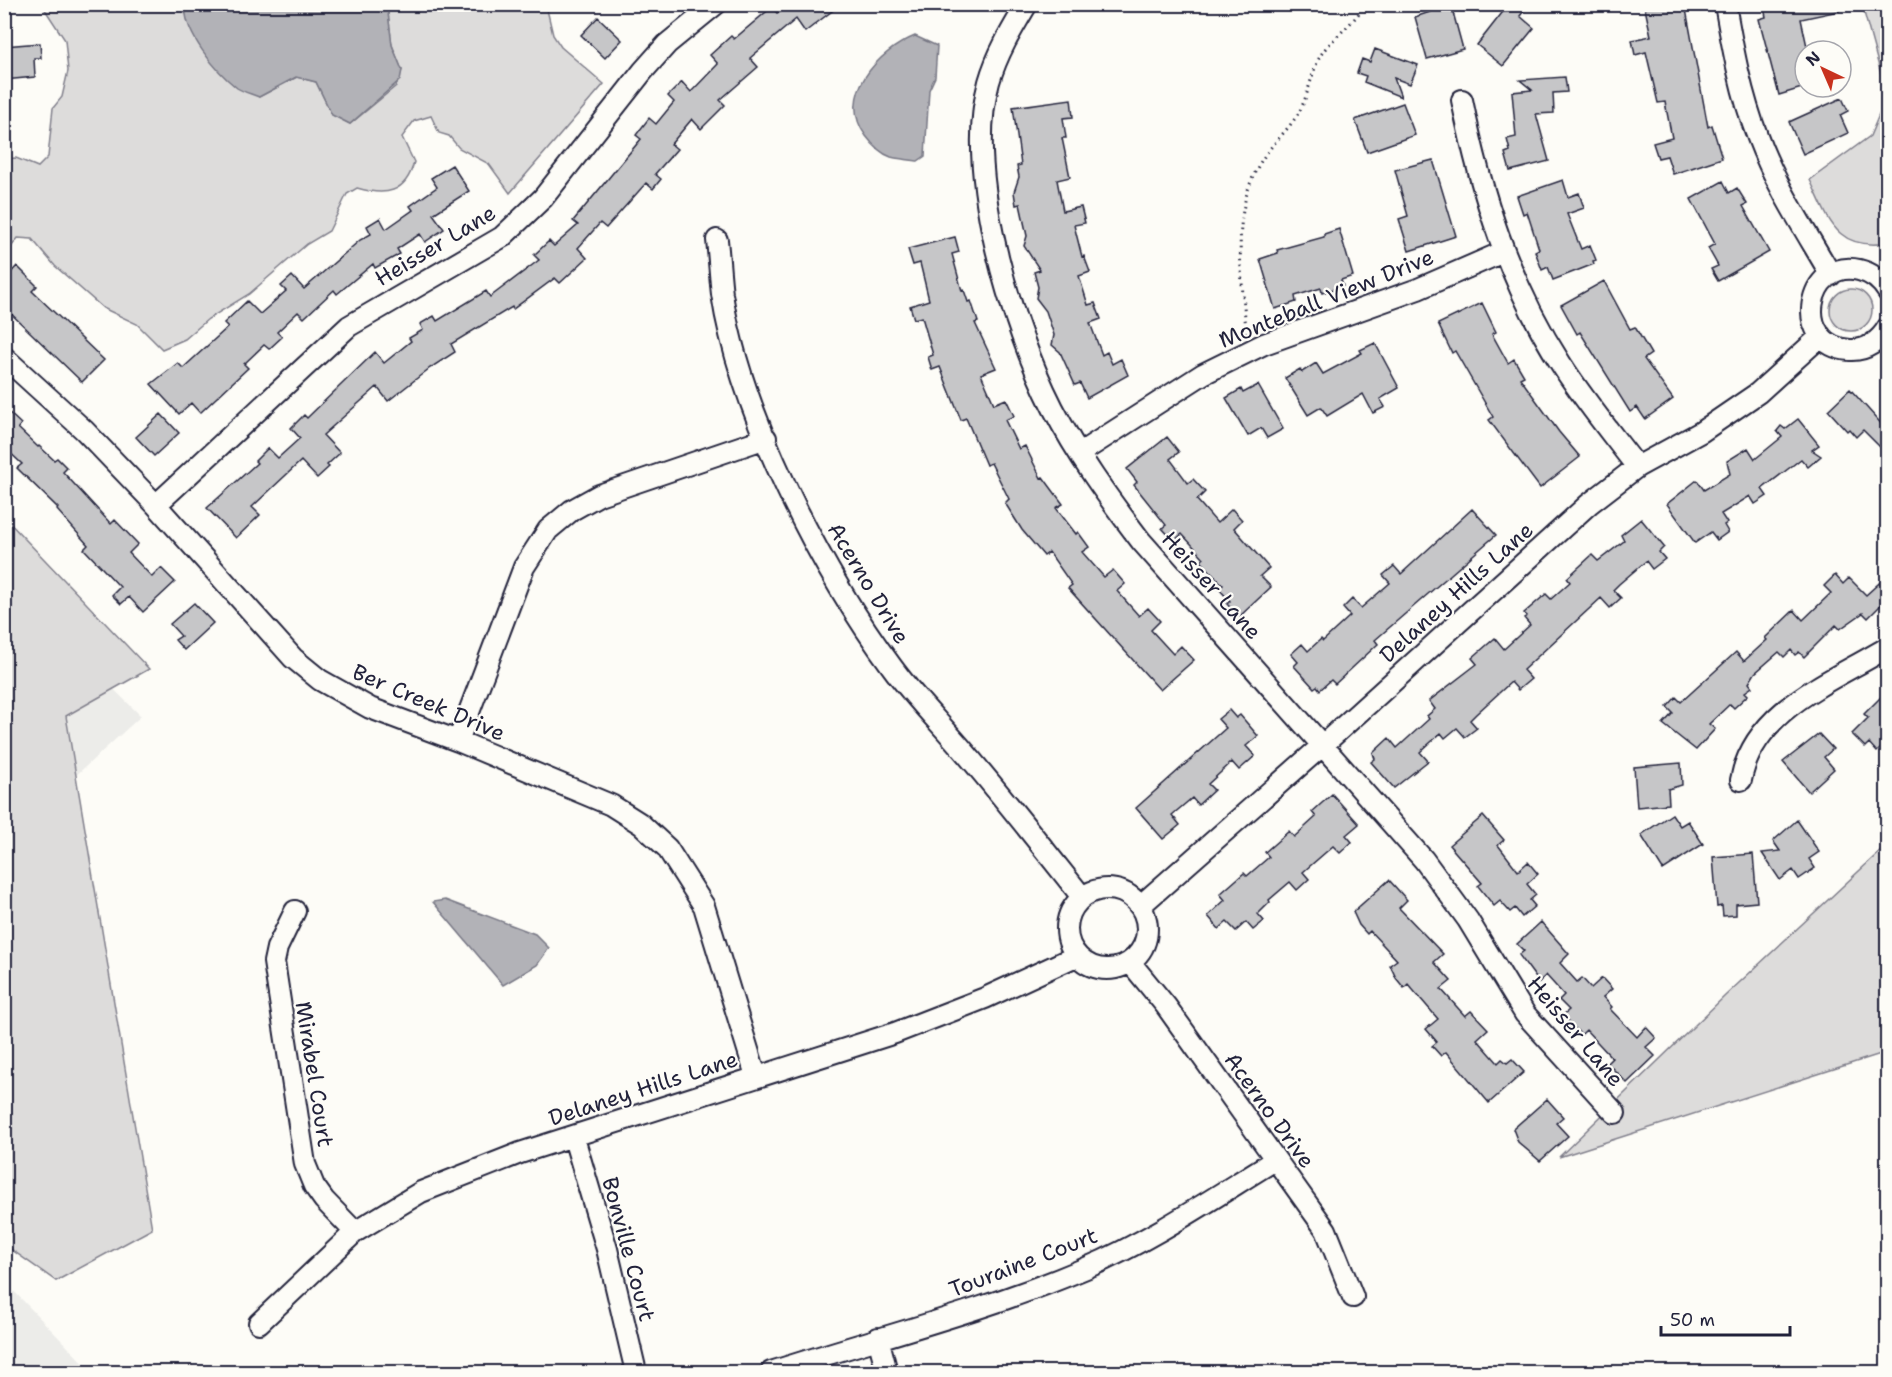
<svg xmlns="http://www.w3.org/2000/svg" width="1892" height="1377" font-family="'Shantell Sans',sans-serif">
	<rect width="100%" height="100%" fill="#fdfcf7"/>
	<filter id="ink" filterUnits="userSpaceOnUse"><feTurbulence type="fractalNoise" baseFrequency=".0167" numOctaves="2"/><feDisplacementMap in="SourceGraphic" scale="12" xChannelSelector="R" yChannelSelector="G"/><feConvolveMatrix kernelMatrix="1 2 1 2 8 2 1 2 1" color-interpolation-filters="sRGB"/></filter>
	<g filter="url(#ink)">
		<path fill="#ecece9" d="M5,582L141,716L5,840Z
			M5,1282L92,1372H5Z"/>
		<path fill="#dddcdb" stroke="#807f8b" stroke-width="1.5" d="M42,5H186L185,13L259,97L297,77L316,82L332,115L350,124L396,86L402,70L392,45L387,5H546L553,35L561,47L604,84L510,193L489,164L459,148L449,136L439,133L431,116L414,121L402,137L414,162C406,194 385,196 357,188L347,194L329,231L307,244L249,294L208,319L185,339L162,349L137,324L103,308L55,266L32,239L18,238L5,255V159L16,158L38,167L48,157L53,108L62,97L68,71L65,40Z
			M1862,5H1887L1888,243C1835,251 1829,219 1810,180L1870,136L1887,96Z
			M1830 310a21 21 0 1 1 42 0a21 21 0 1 1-42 0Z
			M4,517L149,669L66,716L152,1229L56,1281L5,1245Z
			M1887,845V1052L1559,1157L1726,995Z"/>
		<path fill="#b2b2b7" stroke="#787885" stroke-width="1.5" d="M186,5H387L392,45L402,70L400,80L350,124L332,115L316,82L296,77L259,97C252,94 243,92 237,88C217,72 182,32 186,5Z
			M915,36L937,46L935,77L929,90L925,156L918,161C909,160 899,159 891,157C882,154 872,144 866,136C836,96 878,51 915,36Z
			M445,900L535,934L549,948L537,965L503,985L433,902Z"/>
		<path fill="#c6c6c8" stroke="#22223b" stroke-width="1.5" d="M785,4H841L805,32L796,19L750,58L758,67L720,100L725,105L701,129L692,119L671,144L677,149L655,174L661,179L653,189L646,183L606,228L600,223L578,248L587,258L560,283L555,278L513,309L512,307L451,344L455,352L430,368L388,401L377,387L323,435L340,453L327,465L329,467L317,478L301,461L252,507L260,515L236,538L207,508L257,463L255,461L268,448L278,458L300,438L291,428L304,415L307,418L375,352L384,363L411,341L409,338L423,330L420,324L434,316L437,321L486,291L490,297L539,260L534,255L549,241L554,246L578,225L573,221L641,139L636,135L649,118L656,124L674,102L668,96L682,82L691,92L718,64L710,55L731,36L734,39L772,7L777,13L786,7Z
			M1509,4H1529L1520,16L1534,28L1503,66L1477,45Z
			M1644,4H1685L1708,127L1712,125L1722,158L1673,174L1667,156L1658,158L1653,143L1672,138L1665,102L1658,103L1646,52L1635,55L1632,40L1651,36Z
			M1774,4H1838L1839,11L1801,19L1808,51H1805V87L1779,95L1759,19L1766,17L1764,7Z
			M1451,5L1463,49L1427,59L1415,17Z
			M598,17L622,40L605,58L581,35Z
			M40,43L41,58H34L35,77L4,80V46Z
			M1375,49L1418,65L1410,84L1394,78L1401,97L1364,82L1366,76L1357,73L1362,59L1370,62Z
			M1565,77L1567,92L1553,93L1554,113L1536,114L1549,161L1510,171L1505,153L1510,151L1507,139L1516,137L1512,92L1532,90L1520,80Z
			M1842,98L1848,111L1840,115L1848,133L1803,154L1789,122Z
			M1071,99L1073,117L1063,118L1066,138H1062L1070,177L1057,180L1063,211L1081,207L1085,223L1074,225L1082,257L1084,256L1090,272L1079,276L1088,305L1095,303L1101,319L1090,323L1102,355L1107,352L1112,364L1121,359L1128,375L1087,398L1080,383L1075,385L1060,352L1052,345L1054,335L1046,311L1036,298L1038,287L1034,272L1040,270L1024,246L1027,236L1020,204L1016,205L1014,192L1019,177L1017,166L1021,165L1013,107Z
			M1403,103L1415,135L1367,152L1355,120Z
			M1433,160L1456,236L1409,251L1399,219L1408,216L1395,170Z
			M452,165L469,191L433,214L444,229L425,242L420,234L397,249L400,254L375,268L373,264L337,294L334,290L304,318L298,312L277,332L282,337L269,349L264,345L244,364L248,368L200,413L191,403L179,414L151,384L178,363L183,368L228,327L224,323L247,301L260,314L286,291L281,286L292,276L304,289L360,240L371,234L367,226L380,218L386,229L413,210L410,206L437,187L431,178Z
			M1563,180L1568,197L1579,193L1584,208L1567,214L1581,249L1590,245L1596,260L1593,261L1594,264L1553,280L1548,267L1542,270L1535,251L1539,249L1527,212L1523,214L1517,196Z
			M1723,181L1729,193L1737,188L1747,204L1743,206L1769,252L1718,281L1711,269L1718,266L1708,248L1715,244L1691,199Z
			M1339,229L1353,276L1341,280L1343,286L1322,293L1321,288L1295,296L1296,302L1275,309L1260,259L1278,253L1277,250L1324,237V234Z
			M955,237L959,252L952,254L962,291L964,290L968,302L971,301L978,322L975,323L996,368L981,374L994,404L1006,399L1014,416L1005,420L1019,449L1025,446L1041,478L1043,477L1063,504L1056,508L1076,534L1078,532L1089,547L1082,552L1104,577L1113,570L1125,584L1117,591L1139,616L1148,608L1160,621L1151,630L1173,654L1181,646L1194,660L1160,690L1068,588L1072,585L1049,552L1044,556L1022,530L1005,503L1009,499L991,463L986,465L966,418L961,420L940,367L932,370L928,357L933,355L922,317L914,319L910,306L929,300L920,263L913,265L908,249Z
			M17,266L37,286L32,291L104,360L82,382L4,307V280Z
			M1604,281L1630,329L1635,327L1651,354L1644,359L1673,399L1645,419L1637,407L1630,412L1580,332L1577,334L1561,305Z
			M1482,303L1496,332L1492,334L1508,363L1514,359L1524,376L1520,378L1559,432L1580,457L1540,488L1489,420L1493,417L1455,351L1452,353L1438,324Z
			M1375,343L1399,388L1380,399L1385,407L1373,413L1363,394L1327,416L1321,407L1308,415L1285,378L1300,369L1302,372L1316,363L1323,374L1362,353L1360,350Z
			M1258,385L1283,429L1267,438L1261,428L1248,436L1226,398L1241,389L1243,393Z
			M1850,389L1887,430V454L1863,430L1856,437L1849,429L1847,431L1828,410Z
			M4,408L21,424L18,428L38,447L39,446L54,460L57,458L67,468L63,472L111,524L115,520L138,544L129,553L152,577L161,568L175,582L143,612L129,597L121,604L112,595L120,587L84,549L88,545L57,510L58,508L17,468L22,464L4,447Z
			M161,414L179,433L154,456L136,437Z
			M1798,419L1819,445L1812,450L1821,456L1808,467L1801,459L1762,489L1767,496L1755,504L1750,496L1721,514L1727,523L1724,525L1728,532L1717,540L1711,532L1695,543L1667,504L1697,480L1704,490L1730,474L1727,461L1748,448L1755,459L1782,437L1777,431L1781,426L1785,429Z
			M1167,437L1179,452L1170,459L1188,483L1193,479L1205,492L1197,500L1217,523L1232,509L1242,520L1234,528L1269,568L1260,576L1271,587L1239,617L1227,604L1230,601L1219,589L1223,585L1201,561L1204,558L1182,534L1174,541L1162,528L1166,525L1134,485L1137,482L1127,469Z
			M1472,509L1496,535L1375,640L1378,644L1335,684L1331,680L1320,690L1317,686L1314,688L1294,666L1298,662L1291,654L1302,644L1308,651L1321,639L1323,641L1350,616L1343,608L1352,599L1361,608L1390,583L1383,575L1394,566L1401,574Z
			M1641,519L1664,547L1659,552L1665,559L1652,569L1646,561L1619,584L1613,590L1621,598L1610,608L1601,598L1523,670L1531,679L1518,690L1511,682L1476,714L1470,720L1477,728L1465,737L1457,728L1445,738L1441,733L1420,752L1428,761L1394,788L1371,762L1375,759L1373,753L1389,738L1397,748L1429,719L1427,716L1435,709L1429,701L1477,664L1472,658L1495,638L1504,649L1530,625L1524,618L1527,616L1524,613L1546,594L1551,599L1570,582L1567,578L1592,555L1598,561L1624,541L1621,535Z
			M1835,575L1843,584L1849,578L1866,595L1887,576V599L1868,618L1863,613L1840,629L1836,625L1804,657L1799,652L1795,655L1791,650L1784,657L1779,652L1755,673L1749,683L1752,687L1745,692L1748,695L1734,708L1730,704L1709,724L1715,729L1696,750L1663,724L1673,713L1667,707L1676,697L1681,702L1736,652L1744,661L1767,640L1765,638L1794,610L1803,620L1831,593L1824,586Z
			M194,603L213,623L184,650L175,640L181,636L170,624Z
			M1887,691V742L1877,752L1869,743L1865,747L1852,734L1868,718L1864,714Z
			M1229,710L1236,718L1240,715L1258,736L1246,746L1255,756L1239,770L1232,762L1208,784L1214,790L1198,805L1192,798L1172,815L1180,825L1163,839L1136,808L1226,728L1218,719Z
			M1819,734L1833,749L1824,757L1834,769L1809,792L1783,762Z
			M1681,763L1682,785L1668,789L1669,804L1637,807L1634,767Z
			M1332,794L1359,824L1346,835L1352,842L1340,853L1333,846L1303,872L1309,879L1297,890L1290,882L1269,900L1270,902L1258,914L1264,921L1253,930L1246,922L1236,931L1227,922L1219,929L1208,916L1225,900L1220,894L1244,873L1247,876L1269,857L1265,852L1289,831L1294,837L1316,817L1312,812Z
			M1672,814L1680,826L1688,821L1703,844L1663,870L1641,835Z
			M1483,816L1504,840L1498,845L1518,871L1528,862L1538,874L1527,884L1536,895L1530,900L1535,906L1522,917L1515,908L1510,912L1500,901L1494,906L1478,886L1482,883L1449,845Z
			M1797,820L1819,852L1809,859L1815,868L1799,879L1793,870L1780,880L1762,853L1780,851L1773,841Z
			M1753,854L1757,902L1736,904V915L1723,916L1722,906L1717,907L1713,857Z
			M1389,880L1407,900L1399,908L1443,954L1434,962L1451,981L1441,989L1465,1016L1471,1011L1488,1029L1477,1039L1498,1063L1502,1059L1507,1063L1512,1059L1524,1072L1489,1103L1446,1052L1441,1056L1432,1046L1437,1042L1426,1029L1438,1019L1408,984L1404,988L1396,978L1390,965L1397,960L1370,931L1367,934L1359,925L1353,912Z
			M1541,922L1569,954L1560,963L1577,982L1582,978L1591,988L1602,978L1612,989L1603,997L1612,1007L1610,1009L1637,1037L1646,1027L1656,1038L1646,1047L1655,1056L1627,1083L1607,1063L1612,1058L1586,1030L1581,1035L1563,1015L1569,1010L1559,1000L1564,995L1546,975L1539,982L1519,955L1524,951L1517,944Z
			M1547,1099L1563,1117L1556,1123L1568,1136L1540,1161L1518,1142L1513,1129Z"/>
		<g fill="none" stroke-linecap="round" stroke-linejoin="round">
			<defs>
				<path id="minor" d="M1027,4C1012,29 997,54 989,82C964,172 1011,326 1053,408C1077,455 1109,499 1141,541L1424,860L1468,920L1525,1014L1615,1113
					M1725,4C1733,50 1741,94 1758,138C1776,186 1805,230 1831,275
					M1462,100C1481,194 1509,283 1561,364C1584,400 1611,433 1637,467
					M717,240C719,258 720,277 722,294C740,413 821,571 892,667C913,696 939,722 963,750C1004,798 1043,848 1082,897
					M1888,292C1881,280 1872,273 1859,270C1806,258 1791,346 1850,350C1866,351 1880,341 1888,327
					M4,357L84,430L156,505L293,658L320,680L370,708L458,741L611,805L641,824L667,848L704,906L756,1076
					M1080,453L1203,374L1264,344L1418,289L1503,252
					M156,505L349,326L502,237L543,198L643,71L667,44L716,4
					M458,741L524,567L548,530L572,510L599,495L766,438
					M1741,780C1754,709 1833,681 1888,647
					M1067 929a40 40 0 1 1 80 0a40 40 0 1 1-80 0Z
					M1140,906L1324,744L1589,504L1637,467L1701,432L1758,393L1821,336
					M295,911L277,948L274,962L305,1164L314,1186L324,1200L355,1232
					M1130,962L1166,1006L1326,1230L1353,1297
					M574,1138L607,1249L636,1372
					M259,1323L355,1232L421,1192L520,1153L895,1033L985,998L1076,956
					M878,1338L887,1372
					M771,1372C876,1338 985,1311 1086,1268C1150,1241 1216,1196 1275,1160"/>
			</defs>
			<use href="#minor" stroke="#22223b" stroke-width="24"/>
			<path stroke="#22223b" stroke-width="3" stroke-dasharray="1.5 4.5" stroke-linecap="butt" d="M1246,333C1243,276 1229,216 1260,163C1271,144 1289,130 1299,112C1310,93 1312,65 1325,49C1339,33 1354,23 1365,4"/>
			<use href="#minor" stroke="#fdfcf7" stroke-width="20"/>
		</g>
	</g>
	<g text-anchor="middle" stroke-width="4.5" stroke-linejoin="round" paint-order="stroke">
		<g font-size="22" fill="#22223b" stroke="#fdfcf7">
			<text transform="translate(435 245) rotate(-31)" y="8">Heisser Lane</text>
			<text transform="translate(1326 298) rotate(-22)" y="8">Monteball View Drive</text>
			<text transform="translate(869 583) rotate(59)" y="8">Acerno Drive</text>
			<text transform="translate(1212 585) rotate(48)" y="8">Heisser Lane</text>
			<text transform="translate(1456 592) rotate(-42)" y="8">Delaney Hills Lane</text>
			<text transform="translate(429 702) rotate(23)" y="8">Ber Creek Drive</text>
			<text transform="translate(1576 1031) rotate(50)" y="8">Heisser Lane</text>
			<text transform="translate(315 1074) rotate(81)" y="8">Mirabel Court</text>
			<text transform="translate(643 1088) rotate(-18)" y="8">Delaney Hills Lane</text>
			<text transform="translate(1270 1110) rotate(54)" y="8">Acerno Drive</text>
			<text transform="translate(629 1249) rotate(75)" y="8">Bonville Court</text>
			<text transform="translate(1023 1262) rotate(-21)" y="8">Touraine Court</text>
		</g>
	</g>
	<rect width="1892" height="1377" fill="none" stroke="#fdfcf7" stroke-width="24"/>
	<rect x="12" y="12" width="1868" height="1353" fill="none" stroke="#22223b" stroke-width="2" filter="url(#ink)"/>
	<g transform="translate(1823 69) rotate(316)"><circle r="28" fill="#fdfcf7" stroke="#a5a5ac" stroke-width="1.5"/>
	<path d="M0-4.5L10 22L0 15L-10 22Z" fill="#c8321e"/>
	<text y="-9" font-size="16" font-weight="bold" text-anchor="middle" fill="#22223b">N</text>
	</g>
	<path d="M1661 1326v9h129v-9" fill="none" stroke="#22223b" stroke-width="3"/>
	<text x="1670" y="1326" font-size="18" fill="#22223b" stroke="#fdfcf7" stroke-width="4.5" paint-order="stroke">50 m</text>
</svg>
